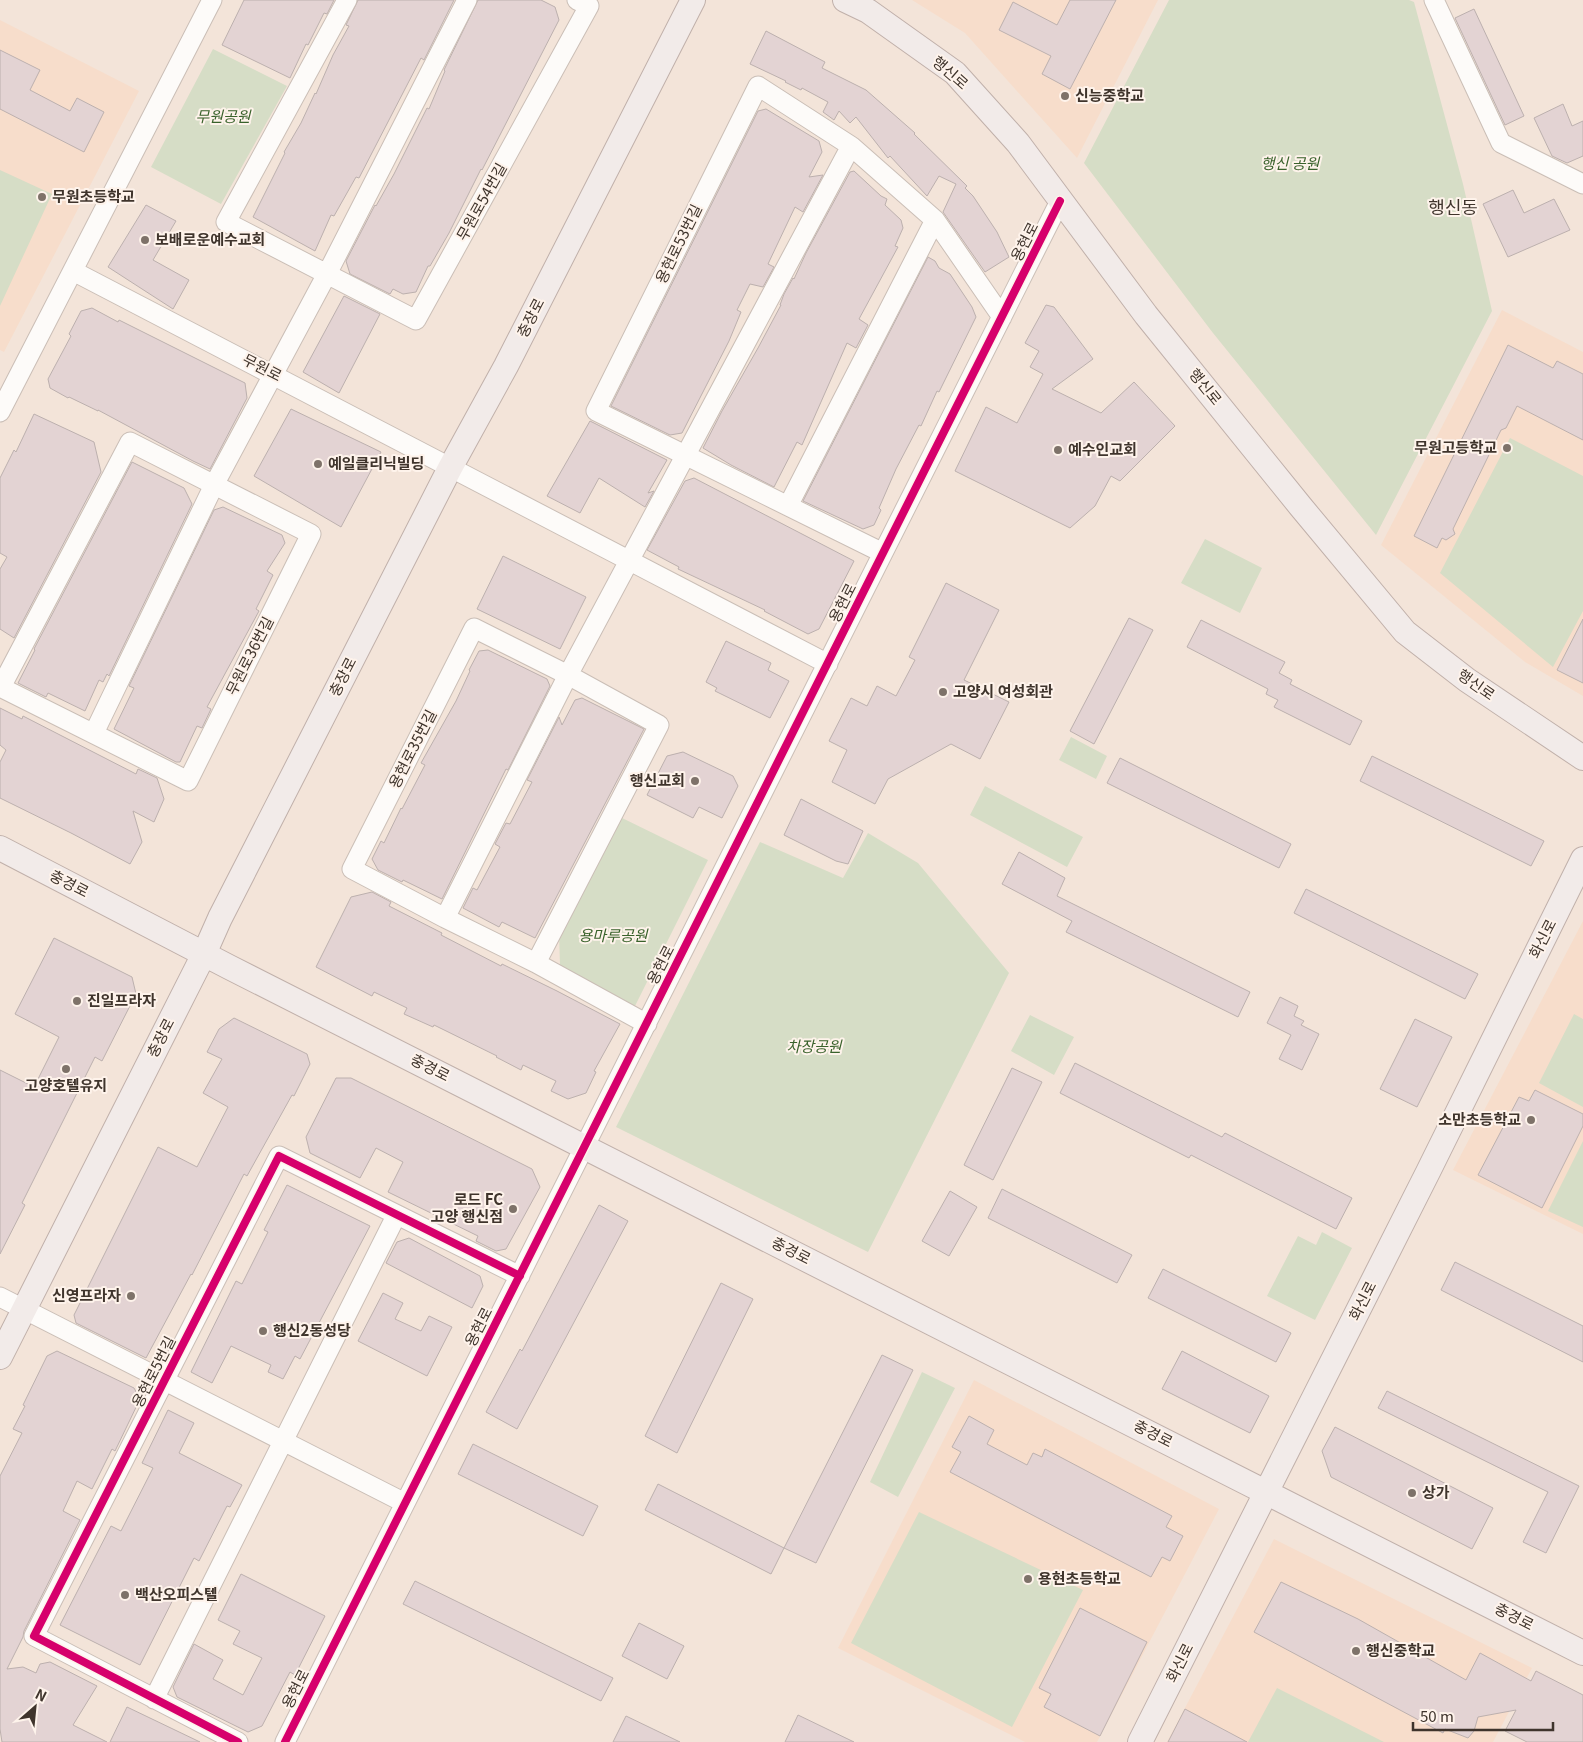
<svg xmlns="http://www.w3.org/2000/svg" width="1583" height="1742" font-family="Georgia,'Noto Sans KR',serif">
	<rect width="100%" height="100%" fill="#f3e4d9"/>
	<path fill="#f7ddcb" d="M912,0H1158L1077,158L965,33Z
		M0,20L139,91L4,352L0,350Z
		M1502,310L1583,352V696L1525,662L1381,545Z
		M1583,921V1234L1453,1170Z
		M974,1380L1219,1509L1097,1742H1025L838,1648Z
		M1274,1539L1532,1668L1493,1742H1167Z"/>
	<path fill="#d6ddc6" d="M1169,0H1409L1414,2L1463,184L1492,311L1376,535L1213,333L1084,163Z
		M213,49L287,86L221,204L151,167Z
		M0,170L52,194L0,306Z
		M1510,438L1583,476V611L1553,667L1440,573Z
		M1205,539L1262,568L1240,613L1181,583Z
		M1071,737L1107,756L1096,779L1059,760Z
		M985,786L1083,837L1067,867L970,815Z
		M620,817L708,860L635,1006L560,966L559,931Z
		M868,833L918,863L1009,973L868,1252L616,1127L760,842L843,878Z
		M1574,1014L1583,1019V1107L1539,1083Z
		M1030,1015L1074,1037L1054,1075L1011,1051Z
		M1583,1141V1227L1548,1211Z
		M1322,1232L1352,1248L1315,1320L1267,1296L1298,1236L1316,1245Z
		M922,1372L955,1388L898,1497L870,1482Z
		M919,1512L1083,1590L1012,1727L851,1643Z
		M1277,1688L1384,1742H1248Z"/>
	<path fill="#e3d3d3" stroke="#bcb0ae" d="M244,0H334L327,14L324,13L308,45L306,44L290,78L222,45Z
		M358,0H454L424,60L421,58L359,178L356,177L334,216L331,215L315,251L253,217L285,153L284,152L301,123L315,93L316,94L333,55L349,26L346,25Z
		M478,0H541L555,7L559,20L482,170L481,169L449,233L430,266H428L416,292L403,294L393,289L390,294L350,274L346,261L375,205L376,206L394,174L427,108L429,109L445,71L444,70Z
		M1070,0H1116L1070,89L1042,74L1051,56L999,30L1013,2L1057,25Z
		M1474,9L1524,116L1505,125L1455,18Z
		M766,31L825,62L822,68L866,90L915,133L914,134L967,186L965,188L973,196L997,232L1009,257L985,272L943,212L956,184L939,176L927,196L890,156L888,158L856,117L850,123L839,111L834,120L823,112L828,102L802,88L801,90L785,82L786,81L750,64Z
		M0,50L40,70L30,90L70,111L77,98L104,112L84,152L0,109Z
		M1563,104L1572,126L1583,121V156L1567,163L1552,156L1534,118Z
		M766,109L819,141L822,152L809,177L823,175L803,212L795,207L768,264L774,267L763,287L750,284L737,310L741,312L729,341L682,433L670,435L611,406L758,111Z
		M854,171L881,196L887,199L885,205L901,220L903,228L895,246L898,247L859,319L868,325L856,348L847,343L802,445L797,442L774,487L731,465L703,448L722,411L758,348L781,305H780L784,294L793,278L794,279L806,253L850,172Z
		M1513,190L1524,213L1554,199L1570,230L1508,257L1483,204Z
		M146,205L176,221L153,260L189,280L173,309L108,267Z
		M928,257L935,261L939,268L950,274L972,307L976,317L939,392L937,391L921,426L919,425L896,469L879,508L881,510L874,525L863,529L803,501Z
		M344,296L380,314L339,393L303,372Z
		M1046,305L1054,307L1093,359L1052,389L1101,413L1134,382L1175,426L1120,481L1111,476L1095,506L1070,528L955,471L986,407L1017,423L1043,374L1030,367L1039,351L1025,343Z
		M92,308L118,322L119,320L245,383L247,398L210,469L193,461L98,410V411L69,397L68,398L50,388L48,379L71,336L69,334L81,311Z
		M1508,345L1553,368L1557,361L1583,374V440L1517,406L1506,428L1501,430L1453,529L1455,534L1446,540L1442,538L1437,548L1414,536Z
		M291,409L381,452L341,527L254,476Z
		M34,414L94,442L101,472L14,638L0,629V569L7,557L0,553V478L14,450L16,452Z
		M590,421L667,460L648,493L654,491L645,507L599,478L580,513L547,496Z
		M132,462L184,488L192,504L109,676L107,674L103,682L99,680L85,711L48,693L46,697L18,683L35,650L34,649Z
		M694,478L854,561L819,629L808,634L764,611L765,610L678,569L679,567L647,550L685,481Z
		M223,507L282,535L285,543L267,571L273,575L256,609L259,611L207,707L211,709L202,728L197,726L180,762H176L114,729L134,688L129,686L214,510Z
		M503,556L586,597L560,649L477,609Z
		M946,583L999,610L964,680L1009,702L980,759L951,744L888,779L875,804L832,782L847,750L829,741L851,698L867,706L877,686L896,696L915,660L909,657Z
		M1129,618L1153,630L1094,744L1070,731Z
		M1583,619V683L1557,670Z
		M1201,620L1285,662L1279,673L1292,680L1290,684L1362,721L1350,745L1274,707L1278,700L1266,694L1268,689L1187,647Z
		M726,641L771,663L768,670L789,681L770,718L715,691L717,688L706,682Z
		M488,650L547,679L550,686L508,770L506,769L442,899L403,880L402,882L378,870L372,859L381,841L384,843L401,808L402,809L425,765L421,763L456,701L470,671L469,670L479,651Z
		M582,698L644,729L535,938L502,922L499,927L463,908L473,888L477,890L500,847L495,844L506,823L510,824L532,782L527,780L559,717L562,725L575,700Z
		M0,708L22,719L23,716L136,774L138,769L157,778L164,799L154,822L133,811L142,842L130,864L71,833L0,798V762L6,750L0,745Z
		M683,752L733,776L738,786L722,818L699,807L693,818L647,795L667,756Z
		M1372,756L1544,841L1531,866L1360,781Z
		M1120,758L1291,844L1279,868L1107,783Z
		M801,799L863,831L848,864L836,861L784,835Z
		M1019,852L1065,878L1057,896L1250,992L1238,1017L1066,932L1072,921L1002,884Z
		M1306,889L1478,974L1465,999L1294,913Z
		M372,892L391,902L389,906L442,933L441,935L501,966L502,964L557,991L620,1024L594,1071L596,1072L586,1093L568,1099L551,1091L556,1081L523,1065L521,1070L496,1057L497,1056L434,1025L433,1027L404,1014L407,1008L374,992L372,996L316,967L351,897Z
		M54,938L132,977L136,994L102,1061L95,1057L22,1203L25,1205L0,1254V1070L34,1087L59,1037L15,1014Z
		M1280,997L1298,1006L1294,1016L1304,1021L1301,1025L1319,1034L1302,1070L1279,1059L1291,1035L1267,1023Z
		M234,1018L307,1054L310,1064L294,1096L292,1095L247,1176L244,1174L192,1275L191,1274L146,1358L76,1323L74,1315L158,1147L197,1167L228,1107L203,1093L222,1059L207,1052L219,1029Z
		M1415,1019L1452,1037L1417,1107L1380,1089Z
		M1075,1063L1222,1137L1225,1133L1352,1198L1336,1229L1191,1155L1189,1158L1060,1093Z
		M1012,1068L1042,1082L993,1180L964,1165Z
		M336,1078H351L532,1169L540,1187L506,1249L496,1251L476,1241L478,1236L388,1192L403,1162L376,1148L360,1178L310,1153L306,1137Z
		M1535,1090L1583,1114V1126L1542,1208L1478,1175L1519,1097L1529,1101Z
		M287,1185L370,1226L300,1359L295,1356L283,1379L268,1372L271,1365L231,1346L212,1383L191,1372L236,1281L242,1284L268,1232L264,1230Z
		M1002,1189L1132,1255L1117,1283L988,1218Z
		M950,1191L977,1207L949,1256L922,1241Z
		M599,1205L628,1221L517,1429L486,1412L520,1349L522,1351Z
		M409,1238L480,1276L483,1286L472,1308L386,1263L397,1242Z
		M1455,1262L1583,1326V1362L1441,1290Z
		M1163,1269L1291,1333L1276,1362L1148,1298Z
		M721,1283L753,1299L677,1453L645,1436Z
		M383,1293L403,1303L395,1319L421,1331L429,1316L452,1327L427,1376L358,1341Z
		M57,1351L134,1388L140,1399L115,1451L112,1449L92,1489L77,1481L63,1511L80,1520L24,1631L23,1637L7,1669L23,1667L36,1673L40,1664L50,1662L97,1686L73,1725L107,1742H2L0,1729V1476L22,1433L13,1429L25,1406L23,1405L47,1356Z
		M1182,1351L1269,1396L1250,1433L1162,1389Z
		M882,1355L913,1370L816,1563L784,1548Z
		M1387,1391L1579,1486L1546,1553L1523,1542L1548,1492L1378,1408Z
		M168,1410L194,1423L179,1453L242,1485L230,1507L227,1506L199,1561L194,1558L140,1665L60,1625L111,1526L121,1531L153,1468L142,1463Z
		M969,1416L994,1430L987,1444L1027,1465L1033,1453L1042,1457L1045,1449L1172,1516L1166,1527L1183,1536L1170,1561L1162,1557L1151,1577L950,1472L961,1452L952,1447Z
		M1335,1427L1493,1508L1472,1549L1331,1477L1322,1451Z
		M473,1444L598,1506L583,1536L458,1474Z
		M658,1484L784,1548L771,1574L645,1510Z
		M241,1574L325,1616L295,1675L290,1672L262,1726L248,1732L177,1697L173,1687L194,1644L223,1660L213,1679L243,1695L262,1658L233,1644L240,1631L218,1620Z
		M415,1581L613,1678L601,1701L403,1604Z
		M1281,1582L1358,1619L1466,1680L1480,1653L1531,1681L1536,1671L1583,1695V1742H1527L1505,1731L1516,1710L1478,1717L1474,1731L1468,1738L1445,1729L1443,1733L1254,1632Z
		M1080,1608L1147,1642L1100,1736L1044,1707L1051,1694L1039,1688Z
		M639,1623L684,1646L667,1679L622,1656Z
		M127,1707L200,1742H110Z
		M1185,1709L1247,1742H1168Z
		M798,1715L854,1742H785Z
		M626,1716L680,1742H613Z"/>
	<g fill="none" stroke-linecap="round" stroke-linejoin="round">
		<defs>
			<path id="minor" d="M347,0L226,222L416,320L589,6L577,0
				M1434,0L1501,143L1583,184
				M73,271L828,664
				M0,412L212,0
				M788,506L935,220
				M883,553L596,411L758,86L851,146L935,220L1002,317
				M474,628L568,675L659,725L536,963L445,918L352,869Z
				M0,687L188,781L311,534L130,442L1,687
				M94,733L214,485L327,274L467,0
				M445,918L568,675L851,146
				M536,963L647,1024
				M0,1297L405,1503
				M154,1699L396,1216
				M238,1742L34,1636L279,1156L520,1276
				M285,1742L1060,201"/>
			<path id="major" d="M845,0L868,11L955,73L1018,143L1146,315L1301,507L1405,632L1467,680L1583,758
				M0,848L229,967L1583,1653
				M0,1357L204,954L220,918L450,468L506,366L693,0
				M1140,1742L1428,1172L1583,859"/>
		</defs>
		<use href="#minor" stroke="#cabeb6" stroke-width="21"/>
		<use href="#major" stroke="#c0b0aa" stroke-width="26"/>
		<use href="#minor" stroke="#fdfbf9" stroke-width="19"/>
		<use href="#major" stroke="#f2ebe9" stroke-width="24"/>
		<defs>
			<path id="cycleway" d="M238,1742L34,1636L279,1156L520,1276
				M285,1742L1060,201"/>
		</defs>
		<use href="#cycleway" stroke="#fef3eb" stroke-width="11"/>
		<use href="#cycleway" stroke="#d6006c" stroke-width="8"/>
	</g>
	<g fill="#7e7269" stroke="#fef3eb" stroke-width="2">
		<circle cx="1065" cy="96" r="5"/>
		<circle cx="42" cy="197" r="5"/>
		<circle cx="145" cy="240" r="5"/>
		<circle cx="1507" cy="448" r="5"/>
		<circle cx="1058" cy="450" r="5"/>
		<circle cx="318" cy="464" r="5"/>
		<circle cx="943" cy="692" r="5"/>
		<circle cx="695" cy="781" r="5"/>
		<circle cx="77" cy="1001" r="5"/>
		<circle cx="66" cy="1069" r="5"/>
		<circle cx="1531" cy="1120" r="5"/>
		<circle cx="513" cy="1209" r="5"/>
		<circle cx="131" cy="1296" r="5"/>
		<circle cx="263" cy="1331" r="5"/>
		<circle cx="1412" cy="1493" r="5"/>
		<circle cx="1028" cy="1579" r="5"/>
		<circle cx="125" cy="1595" r="5"/>
		<circle cx="1356" cy="1651" r="5"/>
	</g>
	<g text-anchor="middle" stroke-width="4" stroke-linejoin="round" paint-order="stroke">
		<g font-size="15" fill="#3f342c" stroke="#fef3eb">
			<text transform="translate(950 73) rotate(41)" y="5">행신로</text>
			<text transform="translate(482 202) rotate(-61)" y="5">무원로54번길</text>
			<text transform="translate(1025 242) rotate(-63)" y="5">용현로</text>
			<text transform="translate(679 244) rotate(-64)" y="5">용현로53번길</text>
			<text transform="translate(531 318) rotate(-63)" y="5">충장로</text>
			<text transform="translate(262 368) rotate(27)" y="5">무원로</text>
			<text transform="translate(1205 387) rotate(51)" y="5">행신로</text>
			<text transform="translate(843 603) rotate(-63)" y="5">용현로</text>
			<text transform="translate(250 656) rotate(-63)" y="5">무원로36번길</text>
			<text transform="translate(343 677) rotate(-63)" y="5">충장로</text>
			<text transform="translate(1476 685) rotate(35)" y="5">행신로</text>
			<text transform="translate(413 749) rotate(-63)" y="5">용현로35번길</text>
			<text transform="translate(69 884) rotate(27)" y="5">충경로</text>
			<text transform="translate(1543 939) rotate(-63)" y="5">화신로</text>
			<text transform="translate(661 965) rotate(-63)" y="5">용현로</text>
			<text transform="translate(161 1038) rotate(-63)" y="5">충장로</text>
			<text transform="translate(430 1068) rotate(27)" y="5">충경로</text>
			<text transform="translate(791 1251) rotate(27)" y="5">충경로</text>
			<text transform="translate(1363 1301) rotate(-63)" y="5">화신로</text>
			<text transform="translate(479 1327) rotate(-63)" y="5">용현로</text>
			<text transform="translate(154 1372) rotate(-63)" y="5">용현로5번길</text>
			<text transform="translate(1153 1434) rotate(27)" y="5">충경로</text>
			<text transform="translate(1514 1617) rotate(27)" y="5">충경로</text>
			<text transform="translate(1180 1663) rotate(-63)" y="5">화신로</text>
			<text transform="translate(296 1689) rotate(-63)" y="5">용현로</text>
		</g>
		<g font-size="15" font-weight="bold" fill="#3f342c" stroke="#fef3eb" text-anchor="start">
			<text x="1075" y="101">신능중학교</text>
			<text x="52" y="202">무원초등학교</text>
			<text x="155" y="245">보배로운예수교회</text>
			<text x="1497" y="453" text-anchor="end">무원고등학교</text>
			<text x="1068" y="455">예수인교회</text>
			<text x="328" y="469">예일클리닉빌딩</text>
			<text x="953" y="697">고양시 여성회관</text>
			<text x="685" y="786" text-anchor="end">행신교회</text>
			<text x="87" y="1006">진일프라자</text>
			<text x="66" y="1091" text-anchor="middle">고양호텔유지</text>
			<text x="1521" y="1125" text-anchor="end">소만초등학교</text>
			<text x="503" y="1205" text-anchor="end">로드 FC<tspan x="503" dy="17">고양 행신점</tspan></text>
			<text x="121" y="1301" text-anchor="end">신영프라자</text>
			<text x="273" y="1336">행신2동성당</text>
			<text x="1422" y="1498">상가</text>
			<text x="1038" y="1584">용현초등학교</text>
			<text x="135" y="1600">백산오피스텔</text>
			<text x="1366" y="1656">행신중학교</text>
		</g>
		<g font-size="15" font-style="italic" fill="#39622b" stroke="#fef3eb">
			<text x="223" y="122">무원공원</text>
			<text x="1290" y="169">행신 공원</text>
			<text x="613" y="941">용마루공원</text>
			<text x="814" y="1052">차장공원</text>
		</g>
		<g font-size="18" fill="#3f342c" stroke="#fef3eb">
			<text x="1453" y="214">행신동</text>
		</g>
	</g>
	<g transform="translate(35 1707) rotate(27)" stroke="#fef3eb" stroke-width="4" paint-order="stroke">
	<path d="M0-4L9 19L0 12L-9 19Z" fill="#3f342c"/>
	<text y="-8" font-size="14" font-weight="bold" text-anchor="middle" fill="#3f342c">N</text>
	</g>
	<path d="M1413 1722v8h140v-8" fill="none" stroke="#3f342c" stroke-width="2.5"/>
	<text x="1420" y="1722" font-size="15" fill="#3f342c" stroke="#fef3eb" stroke-width="4" paint-order="stroke">50 m</text>
</svg>
